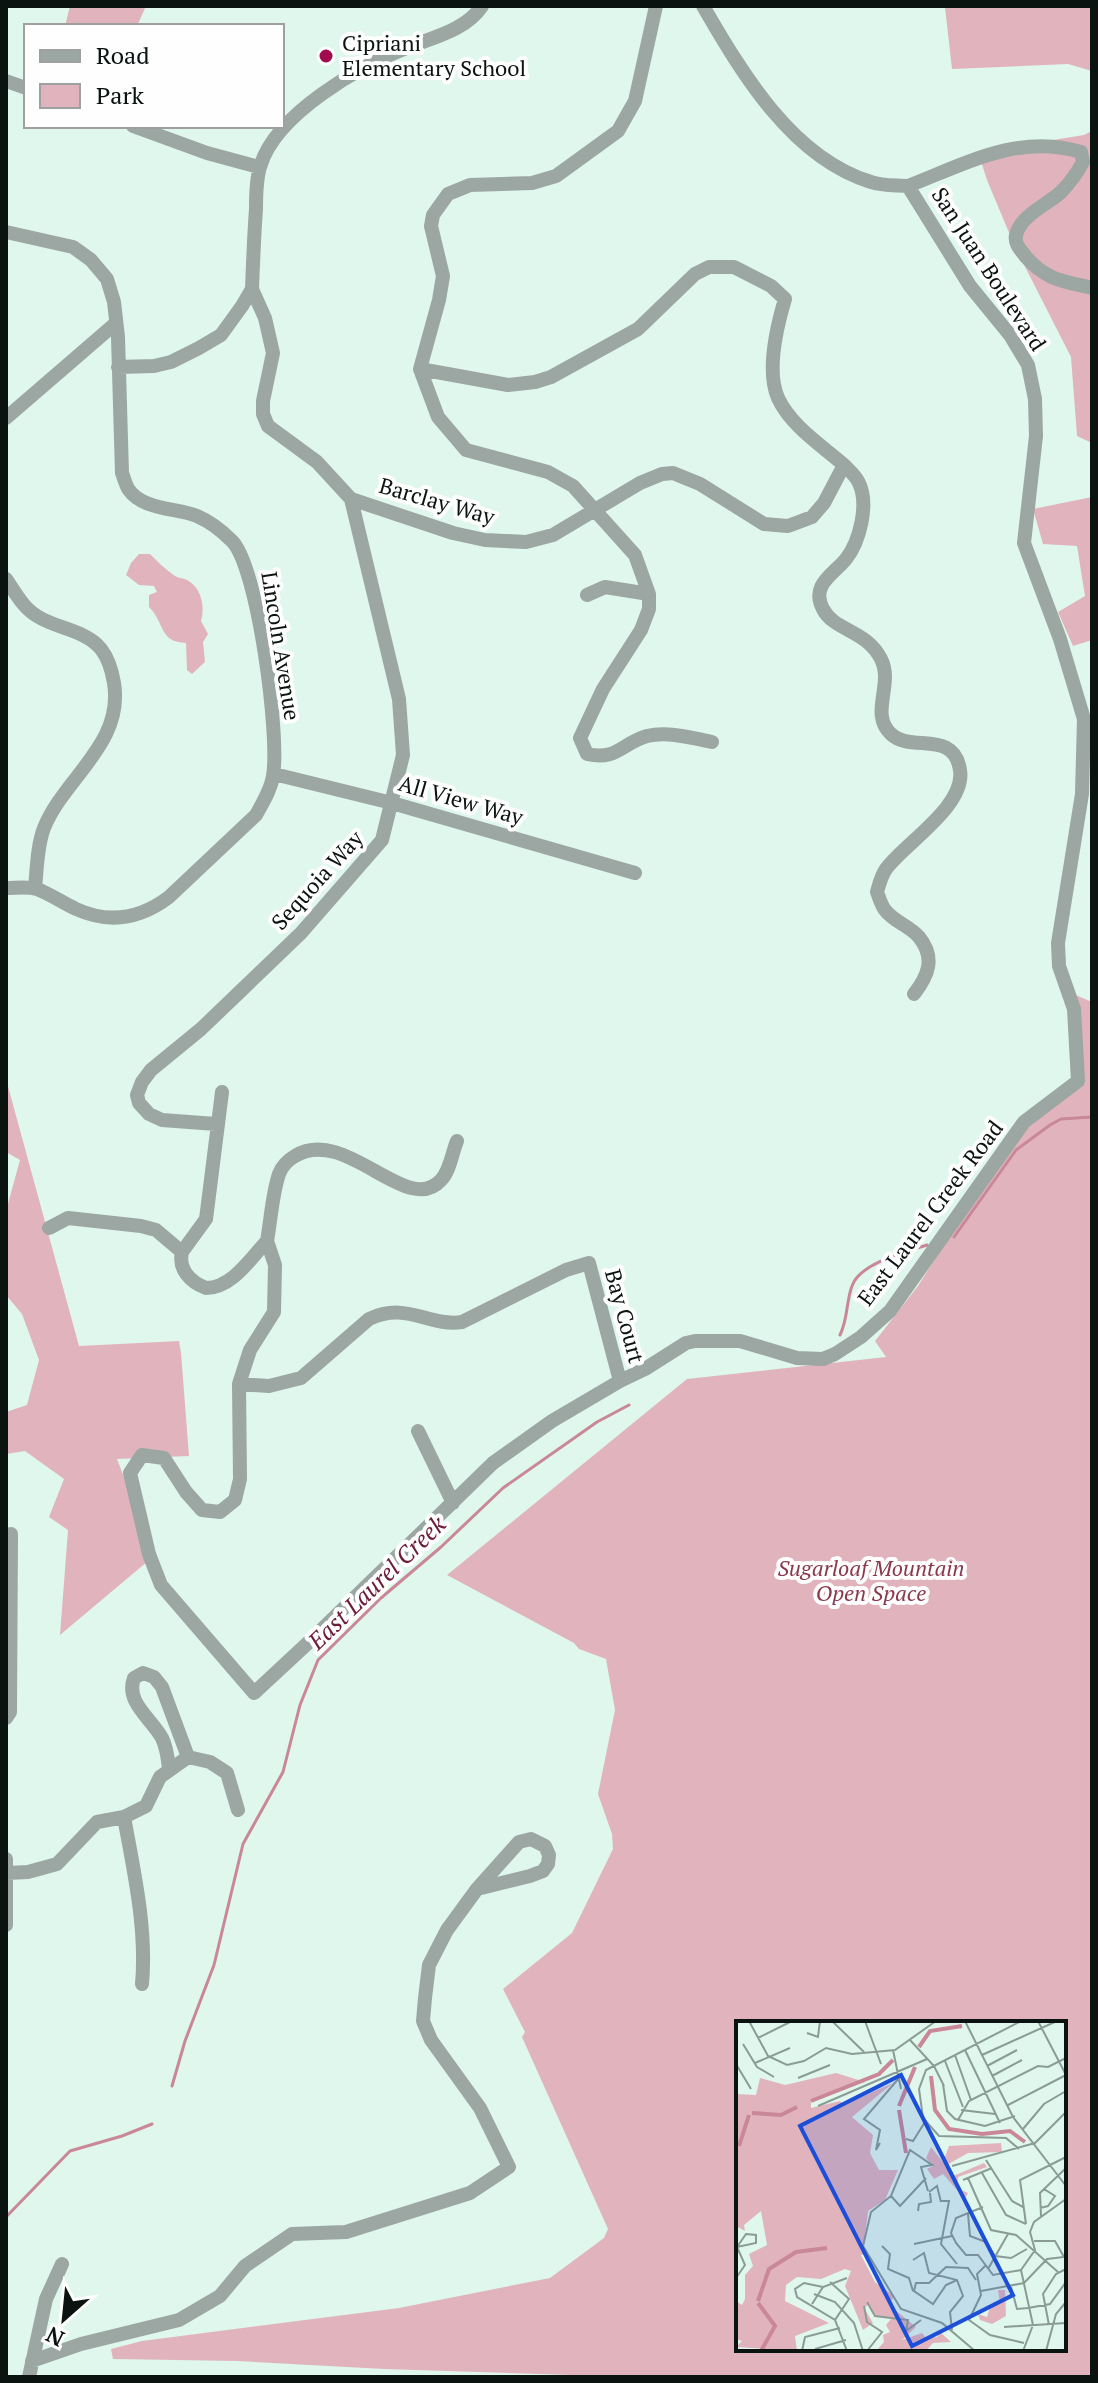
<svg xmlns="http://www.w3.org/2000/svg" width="1098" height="2383" font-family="'PT Serif',serif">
	<rect width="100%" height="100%" fill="#dff7ed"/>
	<path fill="#e1b4bd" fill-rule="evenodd" d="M70,6H146L137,26H65Z
		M942,6H1092V71L1068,64L952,69L945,7Z
		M1092,131V443L1077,436L1071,357L1015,247L987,180L978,152L1084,135Z
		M1092,497V640L1073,646L1058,612L1085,596L1077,546L1043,544L1033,509Z
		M139,554H150C158,562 165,569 175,576C178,578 183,578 187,580C202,588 205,607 201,621L208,634L203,642L205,662L192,674L187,670L186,643C159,642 165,623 149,607V595L157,592L154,586L139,585L126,575L131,563Z
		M1066,991L1092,1002V2377H633L384,2369L238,2361L113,2359L111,2349L142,2341L399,2308L550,2278L604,2238L608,2229L522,2037L525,2032L503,1989L572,1933L613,1849L612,1834L598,1794L615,1710L606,1659L579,1649L574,1643L447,1575L687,1379L886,1357L875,1341L918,1286L1022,1120L1074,1078ZM738,2023H1064V2349H738Z
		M6,1079L79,1346L179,1341L181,1353L189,1456L117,1459L154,1556L60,1635L68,1530L49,1517L64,1479L25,1451L6,1454V1412L27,1405L39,1360L22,1314L6,1295V1211L20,1160L6,1152Z"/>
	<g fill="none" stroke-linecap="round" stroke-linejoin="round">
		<path stroke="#c98797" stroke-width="3" d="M954,1237L1016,1150L1050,1125L1061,1119L1092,1117
			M840,1335C848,1319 846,1302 852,1286C860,1263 905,1252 927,1245
			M172,2086L185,2041L214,1965L243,1844L283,1772L300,1705L318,1660L381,1598L441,1547L503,1488L597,1422L629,1405
			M6,2217L70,2151L122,2136L152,2124"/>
		<path stroke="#9ca6a2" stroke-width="14" d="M656,6L635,101L618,131L556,176L532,183L470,185L448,194L433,215L431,226L443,276L439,300L420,369L438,417L466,450L548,472L573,486L635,555L649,594V609L641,630L603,689L580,738L587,754C617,761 622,743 647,736C668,731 692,738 712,742
			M703,6C742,73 792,158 871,182C882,186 896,185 908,186L970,286L1010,335L1028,365L1035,399L1036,436L1024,543L1060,639L1084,719L1082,794L1058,943L1059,966L1074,1009L1078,1081
			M6,81L26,88
			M133,126L207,153L259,167
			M908,186C965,164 1019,133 1081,152L1083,162C1077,173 1070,183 1061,192C1047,205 1021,215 1016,235C1014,244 1021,250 1026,257C1046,280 1063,281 1092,288
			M6,232L73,247L91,260L107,279L114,302L118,337L122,473C124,478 126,486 129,490C143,510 177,508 197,516C211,522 222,531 232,541C258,567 280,737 273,776C271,790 263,802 256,815L169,897C140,919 109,924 76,909C63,903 50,894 37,889C28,886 16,888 6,888
			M252,289L265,318L273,353L263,401V414L268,426L317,462L351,499L453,533L485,540L526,542L553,535L640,483L662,474L673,473L700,484L764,524L788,526L812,517L824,503L844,465C821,445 791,426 778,398C766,371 777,326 785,299L771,286L734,267H709L695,274L638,329L551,377L535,382L508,385L420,369
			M118,367L154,366L171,362L199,348L221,335L242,306L252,289C253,262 254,236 256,209C256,195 256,180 260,167C275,114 361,65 409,47C434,37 466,30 482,6
			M6,418L116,323
			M844,465C849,470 856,476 859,483C869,504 860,541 846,559C834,574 810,585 823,609C834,631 867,630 881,659C894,684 869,714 891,734C911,753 954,729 960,770C966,806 905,843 886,869C881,876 879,885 877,892C879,897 881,905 885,910C894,922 910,926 919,937C936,958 928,976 914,994
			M6,579C15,592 23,608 37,616C57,629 86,630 101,649C109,659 112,671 114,683C124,744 64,778 44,828C37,846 37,869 35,888
			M587,595L605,587L649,594
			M274,774L392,803L635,873
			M222,1092L206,1219L182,1252C178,1269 190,1282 206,1288C232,1288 251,1258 267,1241L275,1265L274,1312L250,1350L239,1384L240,1479L235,1500L220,1512L202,1510L186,1492L164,1458L142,1455L130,1473L149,1554L161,1585L254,1693L310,1641L493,1463L552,1421L620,1381L645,1369L686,1343L695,1341H740L797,1358L823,1359L835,1354L861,1337L890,1311L1024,1122L1078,1081
			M216,1124L162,1120L149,1114L139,1103L137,1095L142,1082L151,1070L201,1029L301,933L382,840L403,755L399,699L351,499
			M49,1228L68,1218L141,1226L156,1230L182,1252
			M267,1241C271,1219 272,1195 279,1174C282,1166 288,1160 295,1156C346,1125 407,1218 441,1180C450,1171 452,1153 457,1141
			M239,1384L269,1386L301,1378L369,1319C407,1301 428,1327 462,1322L566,1270L589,1263L620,1381
			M418,1431L453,1503
			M6,1718L10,1712L11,1534
			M169,1769C168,1759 167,1748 162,1738C151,1718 125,1702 134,1678L143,1673L154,1677L162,1687L188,1757
			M124,1817C134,1872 147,1929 142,1984
			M6,1859V1925
			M7,1873L28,1872L57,1864L97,1822L124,1817L146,1806L160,1777L188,1757L210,1762L227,1773L238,1810
			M32,2361L81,2344L179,2320L220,2296L245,2266L292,2234L346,2232L470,2193L509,2167L480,2108L431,2040L423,2021L425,1998L429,1965L447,1930L477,1889L519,1842L531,1839L545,1846L549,1855L548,1864L543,1871L530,1876L477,1889
			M29,2377L46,2299L62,2264"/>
	</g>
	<circle fill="#a10a4c" stroke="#fefefe" stroke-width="3" cx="326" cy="56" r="8"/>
	<g text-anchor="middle" stroke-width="8" stroke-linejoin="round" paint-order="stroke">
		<g font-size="22" fill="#0b1310" stroke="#fefefe" text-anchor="start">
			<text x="342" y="51">Cipriani<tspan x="342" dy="25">Elementary School</tspan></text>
		</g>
		<g font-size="22" fill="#0b1310" stroke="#fefefe">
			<text transform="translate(989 269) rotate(57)" y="8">San Juan Boulevard</text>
			<text transform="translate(437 501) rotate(16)" y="8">Barclay Way</text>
			<text transform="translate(281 646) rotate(81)" y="8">Lincoln Avenue</text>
			<text transform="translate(461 800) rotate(16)" y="8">All View Way</text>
			<text transform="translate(317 880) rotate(-48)" y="8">Sequoia Way</text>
			<text transform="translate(930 1213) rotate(-53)" y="8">East Laurel Creek Road</text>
			<text transform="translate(625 1316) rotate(75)" y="8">Bay Court</text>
		</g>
		<g font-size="22" font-style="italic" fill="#893850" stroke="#fefefe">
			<text x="871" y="1576">Sugarloaf Mountain<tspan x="871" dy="25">Open Space</tspan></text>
		</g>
		<g font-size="24" font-style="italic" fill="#6b1d37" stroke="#fefefe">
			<text transform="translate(377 1583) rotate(-44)" y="8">East Laurel Creek</text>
		</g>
	</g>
	<g transform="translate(736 2021)">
		<rect width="330" height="330" fill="#dff7ed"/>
		<path d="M100,52L129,61L75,80V87L104,80L107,84L157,62L116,96L137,114L134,132L143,149H162L149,179L132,190L128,225L132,232L125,234L139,261L158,275L153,284L180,306L166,319L186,312L190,317L201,316L204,311L215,321L197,322L190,330H140L148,321L147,314L154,311L150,304L155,298L140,295L133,283L128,287L137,302L127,309L109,265L115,250L109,248L85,258L61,256L50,264L49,280L93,302L59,315L61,330L0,326L6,320L0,318V280L6,284L9,278V254L17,245L13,233L31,224L25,190L8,204L9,210L0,205V73L20,74L24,57L49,64ZM265,122L266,131L232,132L209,145L217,155L248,142L251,146L222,156L221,167L232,172L229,178L207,153L198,158L191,148L197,145L190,137L195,126L207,141L213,125ZM262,269H269L270,295L256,303L244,299L242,293L251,296L254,286L264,282Z" fill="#e1b4bd"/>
		<path fill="none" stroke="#c98797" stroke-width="4" d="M183,26L194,10L226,5M195,55L199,89L213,108L246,113L274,110L289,121M75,80L143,53L157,39M163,85L179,46M163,89L170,132M16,92L45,94L61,86M3,125L13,94M22,280L33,248L60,231L91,227M22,282L39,305L25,330"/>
		<path fill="none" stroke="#8a9c95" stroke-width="2" d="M13,0L32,35L51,44L68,40L90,27L116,33L159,29L200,0M96,0L128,31M129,0L145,43M229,0L277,96L330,165M302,0L330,54M71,12L82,16L84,0M22,17L56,0M174,19L198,45L208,65M7,23L21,46L38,56M157,29L165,68M229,29L264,102M219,34L235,79M246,34L321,0M209,40L227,86M19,42L54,27M0,43L15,68M251,45L281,29M256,55L286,39M62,57L94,44M207,63L211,90L219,98L249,105L279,95M272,84L330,54M82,85L191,38M225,89L259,93M222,99L233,80L302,45L312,46L330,37M287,108L308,83L330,70M170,118L177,120L189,101M144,122L140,129L144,109L128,98L163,57M283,128L270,117L203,115L187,97L183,68L190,49L285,0M250,139L276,180L287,186M216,145L299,122L330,91M246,152L270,194L290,203M232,157L255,209L280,214L322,251M227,159L256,147M193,171L201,165L205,181M155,175L164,185L190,157M204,180H213L205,223L221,243M247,186L220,197L215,212L220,222L230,234H242L257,254L285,249M304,187L312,185L319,175L308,168M182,190L183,183L195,181L194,172M232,193L234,215L250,221L259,235L275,237L291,228M305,195L304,172L330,147M290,203L284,159L330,136M10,213L20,214V222L1,226ZM178,223L216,215M127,225L135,191L155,175L174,129L196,144L185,146L192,170M127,225L165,288L206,302L239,330M146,225L154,233L152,248L173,257L177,270M177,239L188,232L193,252L221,259L227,275L214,291L216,309M249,245L241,253L245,274L233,299L254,314L288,322M252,248L272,213M285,249L299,229L294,211L298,201L330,178M285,249L297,304L287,330M221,259L210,264L197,283L178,270L180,262H193L210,246L232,247L240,259M94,261L113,278L99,299M87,266L68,262L59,268L61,276L99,299L111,330M275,266L281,288L292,287L314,283L330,261M245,270L288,262L311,238L328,236L319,220H298M78,273L99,281L118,302L127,330M0,278V257L9,244L1,226M131,281L139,295L172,299L170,310L185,299M76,283L87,266L111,257M128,285L131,301L146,311L131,330M313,304L307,273L320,253L330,248M268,306L330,302M79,328L110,319M66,330L69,316L104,307M310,330L320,293L330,281"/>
		<path fill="#1d4ed8" fill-opacity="0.15" stroke="#1d4ed8" stroke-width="4" d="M165,54L277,274L176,325L64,105Z"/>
		<rect width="330" height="330" fill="none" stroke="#0b1310" stroke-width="4"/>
	</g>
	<rect width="1098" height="2383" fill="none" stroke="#0b1310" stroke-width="16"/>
	<rect x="24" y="24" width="260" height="104" fill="#fefefe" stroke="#9da09f" stroke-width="2"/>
	<rect x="40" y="50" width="40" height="12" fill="#9ca6a2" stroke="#9da09f" stroke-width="2"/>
	<text x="96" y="64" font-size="24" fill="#0b1310">Road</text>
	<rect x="40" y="84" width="40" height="24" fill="#e1b4bd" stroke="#9da09f" stroke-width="2"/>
	<text x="96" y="104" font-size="24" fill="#0b1310">Park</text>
	<g transform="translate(64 2319) rotate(207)" stroke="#fefefe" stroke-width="6" paint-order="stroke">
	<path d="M0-6L14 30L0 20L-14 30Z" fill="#0b1310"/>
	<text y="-12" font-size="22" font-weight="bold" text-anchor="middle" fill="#0b1310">N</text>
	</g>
</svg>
